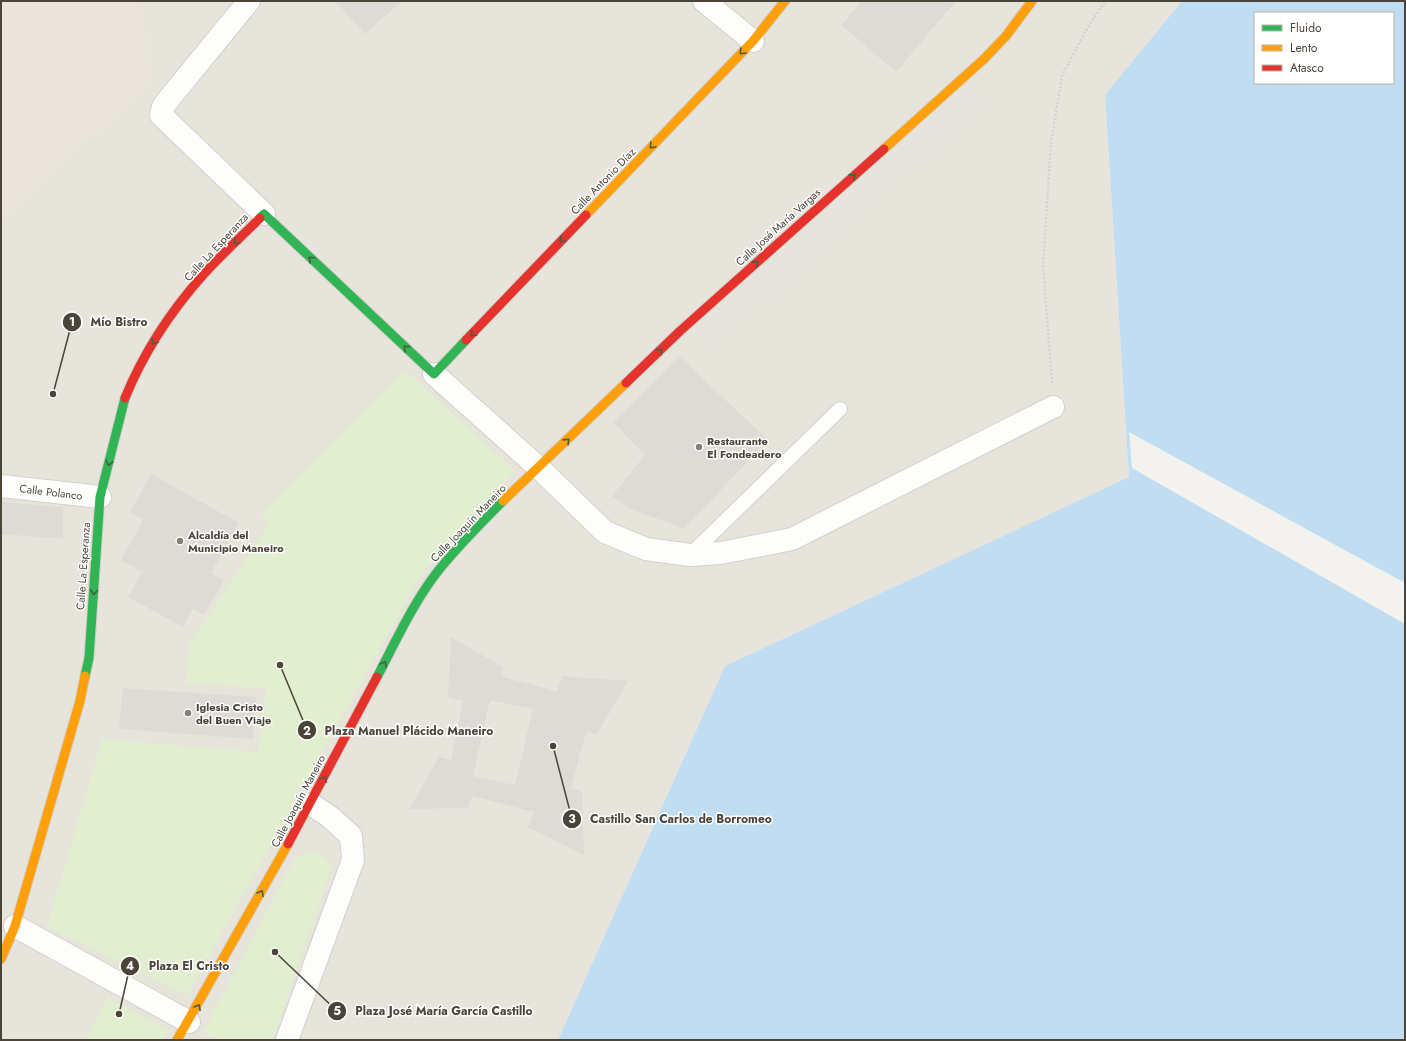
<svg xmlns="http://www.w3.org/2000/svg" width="1406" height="1041" font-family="Jost,sans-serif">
	<rect width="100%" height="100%" fill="#f4f2ee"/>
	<path fill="#e7e4dc" d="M1,1H1182L1105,96L1129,477L725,666L558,1040H1Z"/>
	<path fill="#eae5da" d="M1,1H142L155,79L1,225Z"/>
	<path fill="#e1eecf" d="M405,370L515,471L422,573L187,996L47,926L102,739L258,752L266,688L186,684L189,645L269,524L261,515Z
		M307,853H318L328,861L331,871L272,1040H219L203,1032L294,860Z
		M107,998L169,1030L163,1040H86Z"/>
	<path fill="#e6e3df" d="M976,82L991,97L714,345L698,329Z"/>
	<path fill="#c0ddf1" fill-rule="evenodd" d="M1182,1H1405V1040H558L725,666L1129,477L1105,95ZM1255,13H1393V83H1255Z"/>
	<path fill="#f4f2ee" d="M1129,432L1405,583V624L1132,468Z"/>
	<path fill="#dedbd6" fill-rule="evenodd" d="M335,1H402L365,34Z
		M862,1H956L896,72L841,25Z
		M680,357L768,440L684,529L629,508L612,496L645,455L613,422Z
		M151,474L239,523L211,573L224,580L204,615L193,609L183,627L128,597L142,572L121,560L143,520L130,512Z
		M1,502L63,507V539L1,534Z
		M451,637L503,667L502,677L557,691L562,676L628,681L597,734L586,732L571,788L582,792L584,855L528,827L534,812L472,796L468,808L409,809L439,757L451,760L463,701L448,697ZM490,700L533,709L515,785L473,776Z
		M123,688L256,697L253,739L119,729Z"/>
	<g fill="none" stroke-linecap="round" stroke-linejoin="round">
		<defs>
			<path id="lane" d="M690,555L840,409"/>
			<path id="street" d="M249,1L168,100L163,107L161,115L264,214
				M704,1L753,41
				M434,374L539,468L605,532L646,549L690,555L721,553L792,539L1053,407
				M1,486L100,497
				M15,926L189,1022
				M287,1040L353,860L351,836L330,817L311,804"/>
			<path id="fast" d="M260,218L264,214L434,374L466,340
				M85,676L89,658L100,497L125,398
				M377,677C396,641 413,603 438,571C458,546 481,523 503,501"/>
			<path id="slow" d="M884,149L984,59L1006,36L1032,1
				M586,215L753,41L785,1
				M503,501L626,383
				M1,959L15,926L80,701L85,676
				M177,1040L288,844"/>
			<path id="jam" d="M466,340L586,215
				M626,383L680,331L884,149
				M125,398C143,354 171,311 203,275C221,255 241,237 260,218
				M288,844L377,677"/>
		</defs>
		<use href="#lane" stroke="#d2d0cb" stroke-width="16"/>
		<use href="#street" stroke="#d2d0cb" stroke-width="24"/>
		<use href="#fast" stroke="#d3cfc5" stroke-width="11"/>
		<use href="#slow" stroke="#d3cfc5" stroke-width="11"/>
		<use href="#jam" stroke="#d3cfc5" stroke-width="11"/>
		<path stroke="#d3d2cc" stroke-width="2.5" stroke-dasharray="2 2" stroke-linecap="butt" d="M1052,383L1043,266L1051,143L1062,76L1085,32L1105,1"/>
		<use href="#lane" stroke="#fdfdfc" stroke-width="14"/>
		<use href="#street" stroke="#fdfdfc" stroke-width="22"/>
		<use href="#fast" stroke="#30b455" stroke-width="9"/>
		<use href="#slow" stroke="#ff9f0a" stroke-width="9"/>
		<use href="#jam" stroke="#e5322d" stroke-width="9"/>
	</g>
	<defs><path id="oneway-chevron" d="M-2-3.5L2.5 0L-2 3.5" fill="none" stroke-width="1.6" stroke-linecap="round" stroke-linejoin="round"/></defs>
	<g stroke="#446040">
		<use href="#oneway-chevron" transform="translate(742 52) rotate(134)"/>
		<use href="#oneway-chevron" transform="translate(652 146) rotate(134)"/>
		<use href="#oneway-chevron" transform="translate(853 176) rotate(-42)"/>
		<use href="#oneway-chevron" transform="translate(562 240) rotate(134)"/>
		<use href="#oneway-chevron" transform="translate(236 242) rotate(135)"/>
		<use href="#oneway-chevron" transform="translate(311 259) rotate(-137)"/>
		<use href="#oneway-chevron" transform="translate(756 263) rotate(-42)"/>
		<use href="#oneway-chevron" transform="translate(473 334) rotate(134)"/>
		<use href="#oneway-chevron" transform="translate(154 342) rotate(122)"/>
		<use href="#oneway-chevron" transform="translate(406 348) rotate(-137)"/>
		<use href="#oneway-chevron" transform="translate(660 351) rotate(-44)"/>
		<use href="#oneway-chevron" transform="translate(567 441) rotate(-44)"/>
		<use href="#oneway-chevron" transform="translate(109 463) rotate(104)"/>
		<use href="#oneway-chevron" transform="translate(94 592) rotate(94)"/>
		<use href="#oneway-chevron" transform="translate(384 664) rotate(-62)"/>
		<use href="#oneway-chevron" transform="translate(324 779) rotate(-62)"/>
		<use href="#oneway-chevron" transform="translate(261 893) rotate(-61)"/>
		<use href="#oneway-chevron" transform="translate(198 1007) rotate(-61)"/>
	</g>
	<g fill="#868178" stroke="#fff" stroke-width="1.5">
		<circle cx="699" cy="447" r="4"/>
		<circle cx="180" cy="541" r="4"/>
		<circle cx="188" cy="713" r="4"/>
	</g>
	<g text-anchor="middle" stroke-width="3" stroke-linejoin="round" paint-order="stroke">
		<g font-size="11" fill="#4b4439" stroke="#fff">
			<text transform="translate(603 181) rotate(-46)" y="4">Calle Antonio Díaz</text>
			<text transform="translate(778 227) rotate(-42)" y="4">Calle José María Vargas</text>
			<text transform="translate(216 247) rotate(-47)" y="4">Calle La Esperanza</text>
			<text transform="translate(51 492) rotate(7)" y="4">Calle Polanco</text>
			<text transform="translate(468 523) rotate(-46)" y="4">Calle Joaquín Maneiro</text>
			<text transform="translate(83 566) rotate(-86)" y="4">Calle La Esperanza</text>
			<text transform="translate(298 801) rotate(-62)" y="4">Calle Joaquín Maneiro</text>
		</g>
		<g font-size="11" font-weight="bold" fill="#4b4439" stroke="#fff" text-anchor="start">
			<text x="707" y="445">Restaurante<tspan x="707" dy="13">El Fondeadero</tspan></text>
			<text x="188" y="539">Alcaldía del<tspan x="188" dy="13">Municipio Maneiro</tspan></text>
			<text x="196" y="711">Iglesia Cristo<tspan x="196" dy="13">del Buen Viaje</tspan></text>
		</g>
	</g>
	<path fill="none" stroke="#4b4439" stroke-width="1.5" d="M53 394L72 322M280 665L307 730M553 746L572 819M119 1014L130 966M275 952L337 1011"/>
	<g fill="#4b4439" stroke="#fff" stroke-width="1.5">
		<circle cx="53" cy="394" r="4"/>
		<circle cx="280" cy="665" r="4"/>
		<circle cx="553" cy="746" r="4"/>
		<circle cx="119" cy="1014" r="4"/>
		<circle cx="275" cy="952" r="4"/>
		<circle cx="72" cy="322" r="10"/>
		<circle cx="307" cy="730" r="10"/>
		<circle cx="572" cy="819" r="10"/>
		<circle cx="130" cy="966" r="10"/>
		<circle cx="337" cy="1011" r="10"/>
	</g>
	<g font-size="12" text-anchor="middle" font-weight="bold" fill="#fff">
		<text x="72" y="326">1</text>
		<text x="307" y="735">2</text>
		<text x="572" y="823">3</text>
		<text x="130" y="970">4</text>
		<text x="337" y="1015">5</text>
	</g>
	<g font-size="12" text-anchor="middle" font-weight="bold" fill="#4b4439" stroke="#fff" stroke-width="3" stroke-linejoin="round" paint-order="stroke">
		<text x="119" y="326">Mío Bistro</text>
		<text x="409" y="735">Plaza Manuel Plácido Maneiro</text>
		<text x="681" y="823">Castillo San Carlos de Borromeo</text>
		<text x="189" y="970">Plaza El Cristo</text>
		<text x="444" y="1015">Plaza José María García Castillo</text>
	</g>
	<rect width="1406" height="1041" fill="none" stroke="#4b4439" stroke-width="4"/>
	<rect x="1254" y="12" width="140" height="72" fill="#ffffff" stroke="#b7b4b0"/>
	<rect x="1262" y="25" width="20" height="6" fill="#30b455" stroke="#b7b4b0"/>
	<text x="1290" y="32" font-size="12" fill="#4b4439">Fluido</text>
	<rect x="1262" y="45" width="20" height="6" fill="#ff9f0a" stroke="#b7b4b0"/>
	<text x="1290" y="52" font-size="12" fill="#4b4439">Lento</text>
	<rect x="1262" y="65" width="20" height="6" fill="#e5322d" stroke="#b7b4b0"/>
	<text x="1290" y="72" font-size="12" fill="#4b4439">Atasco</text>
</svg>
